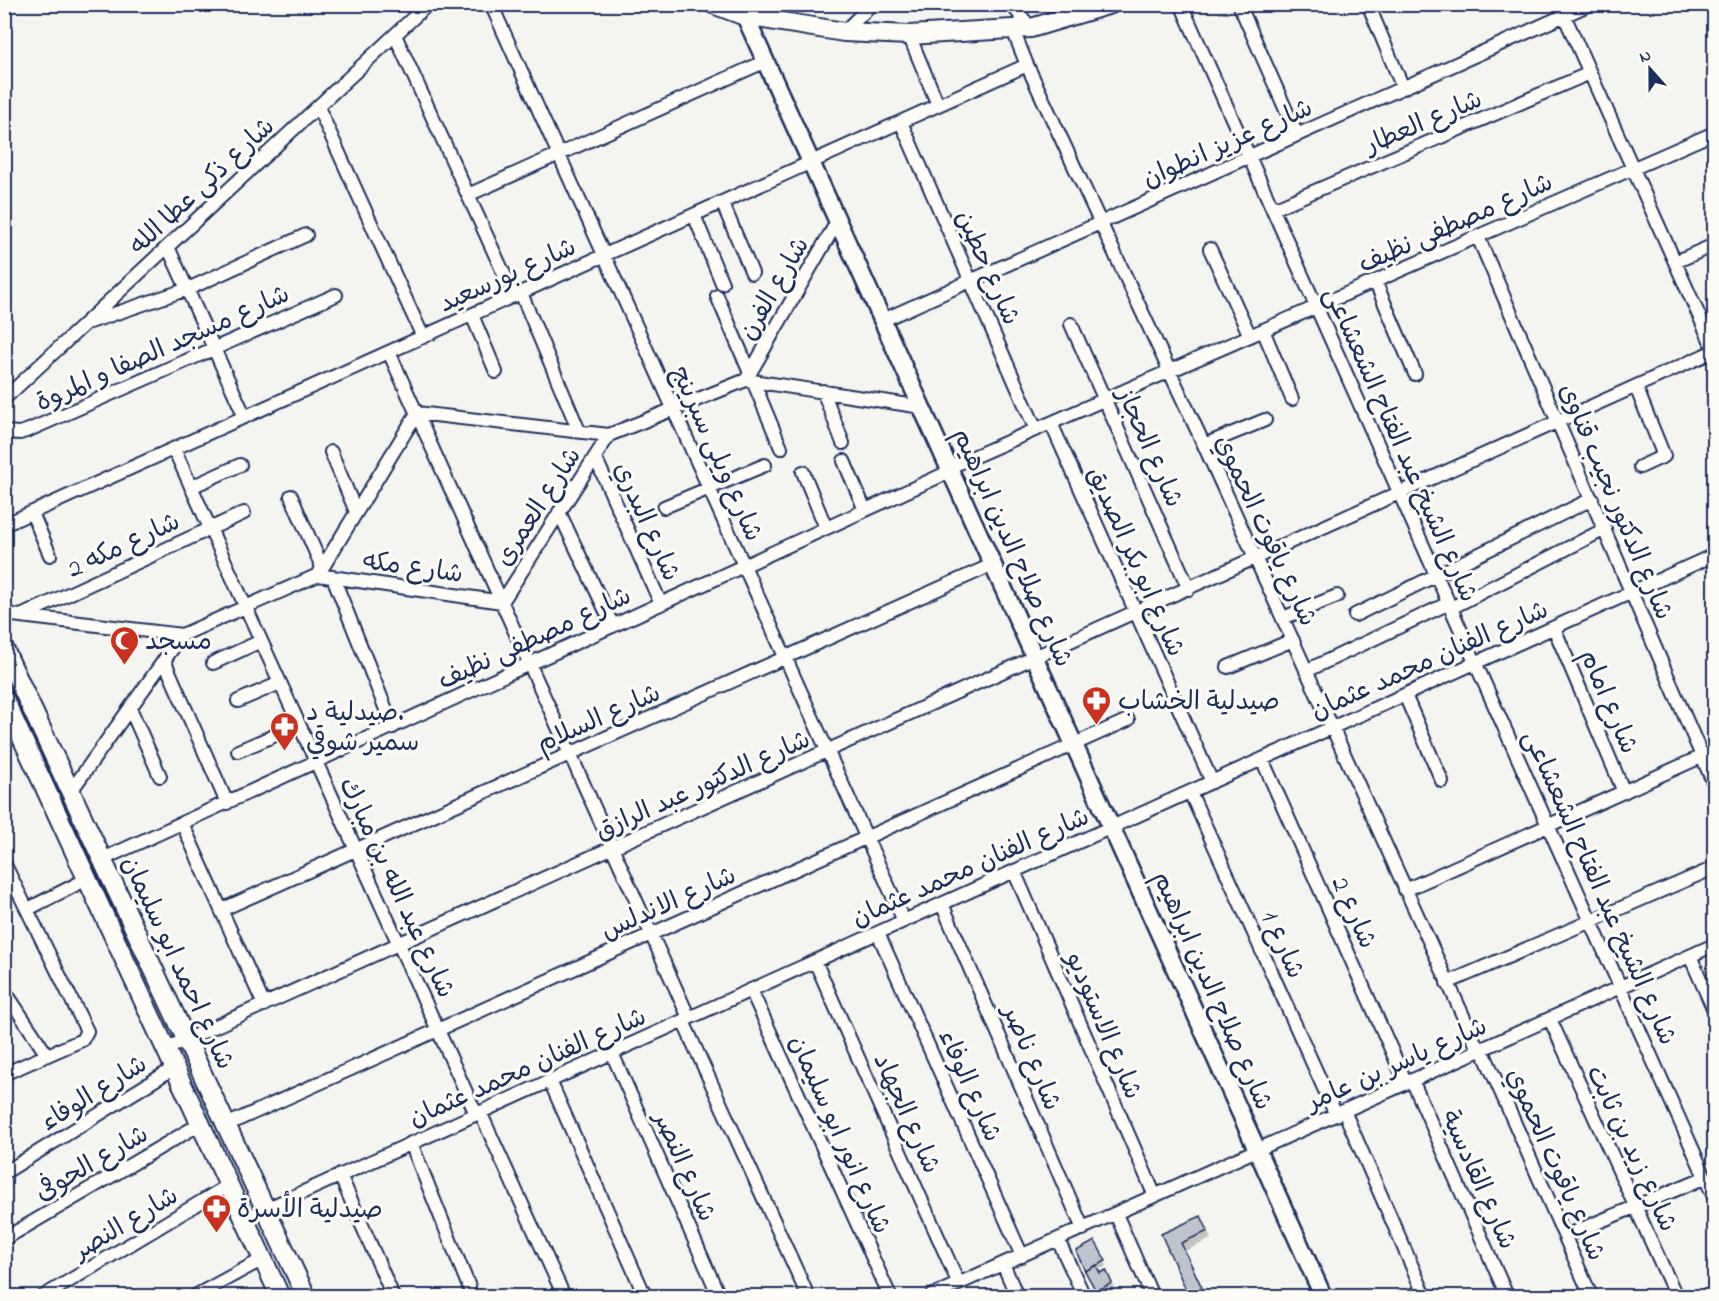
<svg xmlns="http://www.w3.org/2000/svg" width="1719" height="1301" font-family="'Indie Flower','Playpen Sans Arabic',sans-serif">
	<rect width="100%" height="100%" fill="#f4f4f1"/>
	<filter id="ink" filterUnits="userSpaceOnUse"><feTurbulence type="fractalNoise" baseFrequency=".0167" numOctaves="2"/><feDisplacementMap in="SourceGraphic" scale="12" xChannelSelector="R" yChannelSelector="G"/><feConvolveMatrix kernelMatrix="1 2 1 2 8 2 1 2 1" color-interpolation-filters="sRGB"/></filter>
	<g filter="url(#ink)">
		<path fill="#0003" d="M1205,1225L1211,1239L1185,1251L1205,1296H1190L1163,1235Z
			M1095,1243L1107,1266L1098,1270L1100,1275L1105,1272L1114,1288L1100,1295L1078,1252Z"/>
		<path fill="#bfc3cc" stroke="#1b2f5e" stroke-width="1.5" d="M1201,1216L1208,1231L1181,1243L1206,1296H1189L1161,1234Z
			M1095,1241L1106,1261L1085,1271L1076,1251Z
			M1096,1265L1100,1273L1106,1270L1112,1283L1096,1291L1085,1271Z"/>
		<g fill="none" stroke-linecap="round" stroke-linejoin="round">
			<defs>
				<path id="minor" d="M491,4L904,921
					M1011,4L1031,28
					M1181,4L1714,1197
					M1239,4L1297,135
					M1368,4L1403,88
					M1559,4L1714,349
					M1013,30L1027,65L1204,445L1479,1051
					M844,32L872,4
					M395,35L514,296
					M909,35L938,105
					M318,107L423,337
					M901,122L1036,430
					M468,195L766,61
					M722,202L752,273
					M1273,209L1590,73
					M694,215L722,283
					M1478,237L1714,784
					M168,247L245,417
					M1210,249L1250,336
					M1675,262L1714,245
					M1375,281L1415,374
					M521,293L579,431
					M717,296L750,373
					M472,315L496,372
					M883,320L1590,4
					M90,322L188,289L306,235
					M1071,324L1189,589
					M1263,330L1292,399
					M389,352L689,1018
					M746,380L838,220
					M753,381L781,448
					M1636,387L1664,456L1640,467
					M823,391L843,443
					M4,399L428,4
					M1051,423L1212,782
					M4,432L20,433L29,430L336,295
					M1204,445L1265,420
					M174,449L476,1114
					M331,452L356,512
					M595,457L661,604
					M844,461L865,510
					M950,467L1714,133
					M803,472L826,528
					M191,487L240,465
					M291,496L322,567
					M664,507L765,465
					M559,512L613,626
					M32,513L50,555
					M4,525L1027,65
					M318,575L417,413L609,435L746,380L922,407
					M318,575L502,602L609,435
					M333,577L393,727
					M1451,608L1605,529
					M4,614L182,635L318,575
					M23,615L244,513
					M1355,615L1592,499
					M1283,618L1337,596
					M1554,628L1624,792
					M164,660L227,803
					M213,663L261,641
					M1228,667L1293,640
					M1306,671L1449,603
					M1405,695L1442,781
					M238,701L280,683
					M130,708L160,776
					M238,751L299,725
					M1262,759L1406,1083
					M71,791L182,635
					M1190,792L1336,1115
					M182,823L264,1005
					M103,859L951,471
					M4,863L87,1031L82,1040L4,1074
					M1014,871L1155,1196
					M1405,890L1714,751
					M942,904L1083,1229
					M28,909L87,879
					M221,910L994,564
					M878,933L1022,1256
					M1690,956L1714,1010
					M815,961L959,1284
					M1447,983L1714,868
					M4,990L47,1055
					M751,990L890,1296
					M1550,1019L1676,1296
					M683,1021L808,1296
					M165,1049L1714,351
					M1482,1049L1591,1296
					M612,1053L719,1296
					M1412,1080L1507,1296
					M550,1081L645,1296
					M1344,1111L1425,1296
					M480,1112L564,1296
					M226,1125L1128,720
					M411,1143L469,1287
					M4,1173L174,1068
					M340,1175L393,1296
					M1116,1214L1152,1296
					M244,1219L1714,555
					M1565,1236L1706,1177
					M4,1239L200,1124
					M1058,1240L1084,1296
					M1003,1264L1017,1296
					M44,1296L229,1185
					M195,1296L263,1259
					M931,1296L1714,945
					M1410,1296L1423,1291"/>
				<path id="tertiary" d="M745,16L1323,1296"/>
				<path id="secondary" d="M713,4L745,16L844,32L909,35L1031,28L1111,4
					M4,649L306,1296
					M4,699L280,1296"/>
			</defs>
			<use href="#minor" stroke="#1b2f5e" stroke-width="16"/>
			<use href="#tertiary" stroke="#1b2f5e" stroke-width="21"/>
			<use href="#secondary" stroke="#1b2f5e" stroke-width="22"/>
			<use href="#minor" stroke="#fdfcf7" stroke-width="12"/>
			<use href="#tertiary" stroke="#fdfcf7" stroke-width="16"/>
			<use href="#secondary" stroke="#fdfcf7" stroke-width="18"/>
		</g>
	</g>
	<defs>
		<symbol id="mosque-pin" viewBox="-11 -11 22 30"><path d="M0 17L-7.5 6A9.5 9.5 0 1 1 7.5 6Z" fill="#c8321e" stroke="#fdfcf7"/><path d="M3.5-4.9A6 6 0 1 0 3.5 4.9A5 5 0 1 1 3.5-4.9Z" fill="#fff"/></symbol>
		<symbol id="pharmacy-pin" viewBox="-11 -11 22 30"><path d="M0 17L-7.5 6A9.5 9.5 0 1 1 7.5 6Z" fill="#c8321e" stroke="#fdfcf7"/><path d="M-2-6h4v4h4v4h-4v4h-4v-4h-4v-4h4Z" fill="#fff"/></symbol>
	</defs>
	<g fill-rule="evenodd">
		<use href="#mosque-pin" x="108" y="624" width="33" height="45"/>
		<use href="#pharmacy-pin" x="1080" y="684" width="33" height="45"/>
		<use href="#pharmacy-pin" x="268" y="710" width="33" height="45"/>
		<use href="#pharmacy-pin" x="200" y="1192" width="33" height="45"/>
	</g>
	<g text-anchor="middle" stroke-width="6" stroke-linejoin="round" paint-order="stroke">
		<g font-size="26" fill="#1b2f5e" stroke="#fdfcf7">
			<text transform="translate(1423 121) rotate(-23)" y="9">شارع العطار</text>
			<text transform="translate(1227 142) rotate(-24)" y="9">شارع عزيز انطوان</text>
			<text transform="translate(201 185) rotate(-43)" y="9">شارع ذكى عطا الله</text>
			<text transform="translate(1455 222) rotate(-24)" y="9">شارع مصطفى نظيف</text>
			<text transform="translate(989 267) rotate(66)" y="9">شارع حطين</text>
			<text transform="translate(507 274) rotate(-24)" y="9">شارع بورسعيد</text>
			<text transform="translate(773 288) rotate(-60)" y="9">شارع الفرن</text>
			<text transform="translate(162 347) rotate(-24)" y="9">شارع مسجد الصفا و المروة</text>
			<text transform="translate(1402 444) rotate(66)" y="9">شارع الشيخ عبد الفتاح الشعشاعى</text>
			<text transform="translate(1151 447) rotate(66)" y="9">شارع الحجاز</text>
			<text transform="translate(718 453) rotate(66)" y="9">شارع ويلى سبرينج</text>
			<text transform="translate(1617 501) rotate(67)" y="9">شارع الدكتور نجيب قناوى</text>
			<text transform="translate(537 506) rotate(-57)" y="9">شارع العمرى</text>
			<text transform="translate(648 521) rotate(66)" y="9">شارع البدري</text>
			<text transform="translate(1267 530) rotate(65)" y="9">شارع ياقوت الحموي</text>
			<text transform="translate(123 544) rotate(-25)" y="9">شارع مكه 2</text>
			<text transform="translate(1014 547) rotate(66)" y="9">شارع صلاح الدين ابراهيم</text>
			<text transform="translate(1137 561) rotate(66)" y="9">شارع ابو بكر الصديق</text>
			<text transform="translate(413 566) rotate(8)" y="9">شارع مكه</text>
			<text transform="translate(534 637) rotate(-25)" y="9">شارع مصطفى نظيف</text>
			<text transform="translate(1429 659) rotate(-24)" y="9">شارع الفنان محمد عثمان</text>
			<text transform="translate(1610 701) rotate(67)" y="9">شارع امام</text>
			<text transform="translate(598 717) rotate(-24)" y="9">شارع السلام</text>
			<text transform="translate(702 784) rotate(-24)" y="9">شارع الدكتور عبد الرازق</text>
			<text transform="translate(970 866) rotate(-24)" y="9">شارع الفنان محمد عثمان</text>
			<text transform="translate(398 887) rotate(65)" y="9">شارع عبد الله بن مبارك</text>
			<text transform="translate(1601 887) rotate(66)" y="9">شارع الشيخ عبد الفتاح الشعشاعى</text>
			<text transform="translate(668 902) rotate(-24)" y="9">شارع الاندلس</text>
			<text transform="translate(1355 912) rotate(66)" y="9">شارع 2</text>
			<text transform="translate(1284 944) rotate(66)" y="9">شارع 1</text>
			<text transform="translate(179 962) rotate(65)" y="9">شارع احمد ابو سليمان</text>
			<text transform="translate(1214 990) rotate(66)" y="9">شارع صلاح الدين ابراهيم</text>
			<text transform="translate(1105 1025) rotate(67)" y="9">شارع الاستوديو</text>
			<text transform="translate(1033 1057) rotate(67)" y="9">شارع ناصر</text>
			<text transform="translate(1396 1063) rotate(-24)" y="9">شارع ياسر بن عامر</text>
			<text transform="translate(527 1066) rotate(-24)" y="9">شارع الفنان محمد عثمان</text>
			<text transform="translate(971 1085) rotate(66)" y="9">شارع الوفاء</text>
			<text transform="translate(93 1092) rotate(-32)" y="9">شارع الوفاء</text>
			<text transform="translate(908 1113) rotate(66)" y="9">شارع الجهاد</text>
			<text transform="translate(841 1134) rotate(66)" y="9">شارع انور ابو سليمان</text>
			<text transform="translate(1633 1148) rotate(65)" y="9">شارع زيد بن ثابت</text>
			<text transform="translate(91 1162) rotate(-30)" y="9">شارع الحوفى</text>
			<text transform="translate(1557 1164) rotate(66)" y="9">شارع ياقوت الحموي</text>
			<text transform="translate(686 1166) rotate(66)" y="9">شارع النصر</text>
			<text transform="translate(1480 1179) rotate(66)" y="9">شارع القادسية</text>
			<text transform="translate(125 1222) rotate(-31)" y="9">شارع النصر</text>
		</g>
		<g font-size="26" fill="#1b2f5e" stroke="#fdfcf7" text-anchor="start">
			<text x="145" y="649">مسجد</text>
			<text x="1118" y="709">صيدلية الخشاب</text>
			<text x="306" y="720">صيدلية د.<tspan x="306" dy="30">سمير شوقي</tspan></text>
			<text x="237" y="1217">صيدلية الأسرة</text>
		</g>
	</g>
	<rect width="1719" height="1301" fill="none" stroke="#fdfcf7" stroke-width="24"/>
	<rect x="12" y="12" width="1695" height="1277" fill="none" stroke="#1b2f5e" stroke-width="2" filter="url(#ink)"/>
	<g transform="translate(1650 69) rotate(339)" stroke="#fdfcf7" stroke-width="4.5" paint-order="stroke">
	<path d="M0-4.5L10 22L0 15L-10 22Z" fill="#1b2f5e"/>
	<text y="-9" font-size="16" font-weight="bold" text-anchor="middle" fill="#1b2f5e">N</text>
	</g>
</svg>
